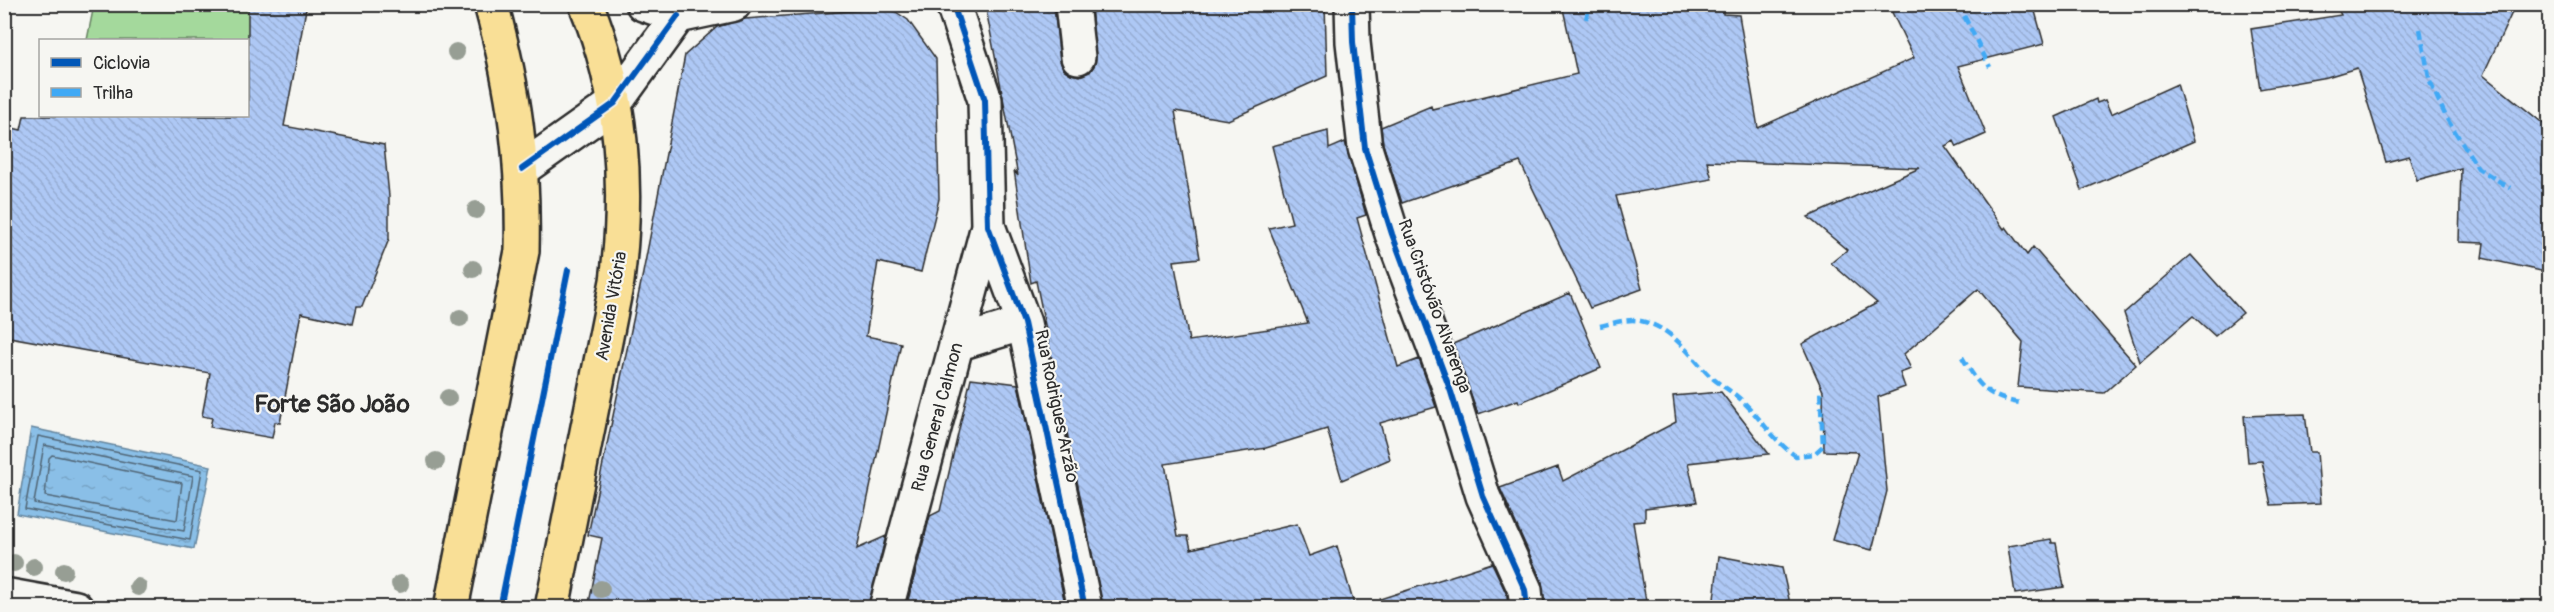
<svg xmlns="http://www.w3.org/2000/svg" width="2554" height="612" font-family="Pangolin,sans-serif">
	<defs>
		<pattern id="water-ripples" width="26" height="14" patternUnits="userSpaceOnUse" patternTransform="scale(1.5)"><rect width="26" height="14" fill="#8abfe7"/><path d="M2 4q2-2 4 0t4 0M15 11q2-2 4 0t4 0" fill="none" stroke="#77a4c6"/></pattern>
		<pattern id="building-back-hatch" width="6" height="6" patternUnits="userSpaceOnUse" patternTransform="scale(1.5)"><rect width="6" height="6" fill="#aec8f5"/><path d="M-1 5l2 2M0 0l6 6M5-1l2 2" fill="none" stroke="#96acd2"/></pattern>
	</defs>
	<rect width="100%" height="100%" fill="#f6f6f2"/>
	<filter id="ink" filterUnits="userSpaceOnUse"><feTurbulence type="fractalNoise" baseFrequency=".0167" numOctaves="2"/><feDisplacementMap in="SourceGraphic" scale="12" xChannelSelector="R" yChannelSelector="G"/><feConvolveMatrix kernelMatrix="1 2 1 2 8 2 1 2 1" color-interpolation-filters="sRGB"/></filter>
	<g filter="url(#ink)">
		<path fill="#a4d99c" stroke="#688264" stroke-width="1.5" d="M94,5H301L274,132L188,116H248V40H87Z"/>
		<path fill="url(#water-ripples)" stroke="#64849c" stroke-width="1.5" d="M31,428L211,466L194,549L17,514Z"/>
		<g fill="none" stroke-linecap="round" stroke-linejoin="round">
			<path stroke="#516676" stroke-width="1.5" d="M38,436L202,470L190,540L25,509Z
				M44,445L193,476L184,531L34,503Z
				M52,455L182,483L177,520L45,496L49,458Z"/>
		</g>
		<path fill="url(#building-back-hatch)" stroke="#2b2b2b" stroke-width="1.5" d="M248,4H307L284,126L384,145L389,196V239L362,307H356L352,324L301,313L280,423L275,422L272,438L210,427L212,418L202,416L210,373L4,336V126L21,130L24,116H248Z
			M985,4H1054L1060,60L1063,69L1071,74L1080,76L1090,72L1095,64L1091,4H1325L1327,76L1228,120L1175,111L1200,258L1174,261L1189,341L1308,323L1269,228L1292,223L1272,146L1328,131L1329,149L1345,142L1366,215L1357,218L1398,367L1419,359L1436,407L1380,423L1390,459L1342,480L1327,429L1266,448L1165,464L1178,536H1188L1191,549L1297,524L1309,556L1337,546L1355,608H1103L1036,281L1031,283L1014,170L1018,176Z
			M1562,4H1723V14L1739,15L1758,128L1914,58L1888,4H2033L2044,44L1958,66L1986,134L1957,147L1954,141L1945,146L2004,229L2006,227L2027,255L2033,247L2136,365L2104,393L2018,387L2023,342L1978,289L1904,354L1911,369L1900,373L1905,387L1878,397L1887,491L1872,550L1832,540L1858,452L1824,451L1823,391L1802,344L1877,303L1831,263L1847,250L1808,217L1920,168L1707,161L1712,179L1616,196L1642,289L1590,308L1520,162L1402,203L1383,144L1381,127L1431,106L1432,109L1577,74Z
			M2335,4H2516L2483,75L2550,129V273L2482,258L2484,243L2459,242L2461,168L2417,180L2409,156L2386,162L2357,68L2327,77L2260,89L2251,29L2341,15Z
			M890,8L908,20L936,59L939,199L921,272L878,262L866,336L901,343L857,549L886,536L868,608H588L602,538L588,535L643,273L685,55L717,27L745,19Z
			M2177,84L2194,141L2082,190L2056,117L2096,99L2097,103L2105,100L2111,114Z
			M2191,255L2243,313L2215,336L2193,316L2140,362L2124,313Z
			M1570,293L1601,368L1519,403L1518,400L1478,414L1453,344Z
			M971,378L1018,384L1066,608H906L930,516L940,511Z
			M1721,392L1769,454L1688,463L1697,502L1645,508V521L1633,522L1647,608H1545L1542,582L1500,488L1558,467L1563,481L1676,422L1673,396Z
			M2305,414L2310,452H2317L2321,503L2271,505L2262,461L2248,462L2244,416Z
			M2051,539L2052,543H2056L2064,587L2015,594L2008,546Z
			M1719,556L1782,568L1791,608H1713Z
			M1492,563L1507,595L1508,608H1381L1380,599Z"/>
		<g fill="none" stroke-linecap="round" stroke-linejoin="round">
			<defs>
				<path id="street" d="M643,4L678,16L734,4
					M953,4L985,100L988,226L1024,323L1085,608
					M1072,4L1078,57
					M1352,4L1353,42L1365,148L1392,234L1451,392L1483,496L1525,590L1527,608
					M522,169L615,103L678,16
					M956,344L1024,323
					M4,595L76,608
					M886,608L988,226"/>
				<path id="primary" d="M451,608L522,251C524,159 515,92 491,4
					M552,608L617,281C629,186 623,94 586,4"/>
			</defs>
			<use href="#street" stroke="#2b2b2b" stroke-width="38"/>
			<use href="#primary" stroke="#2b2b2b" stroke-width="38"/>
			<use href="#street" stroke="#f6f6f2" stroke-width="33"/>
			<use href="#primary" stroke="#f9df96" stroke-width="33"/>
			<path stroke="#3fa9f5" stroke-width="4.5" stroke-dasharray="9 4.5" stroke-linecap="butt" d="M1958,4L1990,67
				M1586,19L1590,4
				M2420,29L2430,82L2447,119L2478,168L2510,188
				M1600,326C1613,323 1628,318 1641,321C1670,327 1687,351 1705,371C1715,382 1727,388 1738,397C1759,415 1773,441 1796,456L1814,454L1823,446L1820,389
				M1962,357C1979,385 1986,398 2021,403
				M1720,608V601"/>
			<defs>
				<path id="cycleway" d="M953,4L985,100L988,226L1024,323L1085,608
					M1352,4L1353,42L1365,148L1392,234L1451,392L1483,496L1525,590L1527,608
					M522,169L615,103L678,16
					M500,608L568,270"/>
			</defs>
			<use href="#cycleway" stroke="#f6f6f2" stroke-width="10"/>
			<use href="#cycleway" stroke="#0057b8" stroke-width="6"/>
		</g>
		<g fill="#979e94">
			<circle cx="456" cy="52" r="9"/>
			<circle cx="476" cy="210" r="9"/>
			<circle cx="473" cy="269" r="9"/>
			<circle cx="460" cy="318" r="9"/>
			<circle cx="448" cy="398" r="9"/>
			<circle cx="436" cy="461" r="9"/>
			<circle cx="14" cy="563" r="9"/>
			<circle cx="34" cy="567" r="9"/>
			<circle cx="64" cy="571" r="9"/>
			<circle cx="400" cy="584" r="9"/>
			<circle cx="138" cy="587" r="9"/>
			<circle cx="601" cy="589" r="9"/>
		</g>
	</g>
	<g text-anchor="middle" stroke-width="4.5" stroke-linejoin="round" paint-order="stroke">
		<g font-size="18" fill="#2b2b2b" stroke="#f6f6f2">
			<text transform="translate(611 306) rotate(-80)" y="6">Avenida Vitória</text>
			<text transform="translate(1435 306) rotate(70)" y="6">Rua Cristóvão Alvarenga</text>
			<text transform="translate(1057 406) rotate(78)" y="6">Rua Rodrigues Arzão</text>
			<text transform="translate(937 417) rotate(-75)" y="6">Rua General Calmon</text>
		</g>
		<g font-size="24" font-weight="bold" fill="#2b2b2b" stroke="#f6f6f2">
			<text x="332" y="412">Forte São João</text>
		</g>
	</g>
	<rect width="2554" height="612" fill="none" stroke="#f6f6f2" stroke-width="24"/>
	<rect x="12" y="12" width="2530" height="588" fill="none" stroke="#2b2b2b" stroke-width="2" filter="url(#ink)"/>
	<rect x="39" y="39" width="210" height="78" fill="#f6f6f2" stroke="#a5a5a2" stroke-width="1.5"/>
	<rect x="51" y="58" width="30" height="9" fill="#0057b8" stroke="#a5a5a2" stroke-width="1.5"/>
	<text x="93" y="69" font-size="18" fill="#2b2b2b">Ciclovia</text>
	<rect x="51" y="88" width="30" height="9" fill="#3fa9f5" stroke="#a5a5a2" stroke-width="1.5"/>
	<text x="93" y="99" font-size="18" fill="#2b2b2b">Trilha</text>
</svg>
